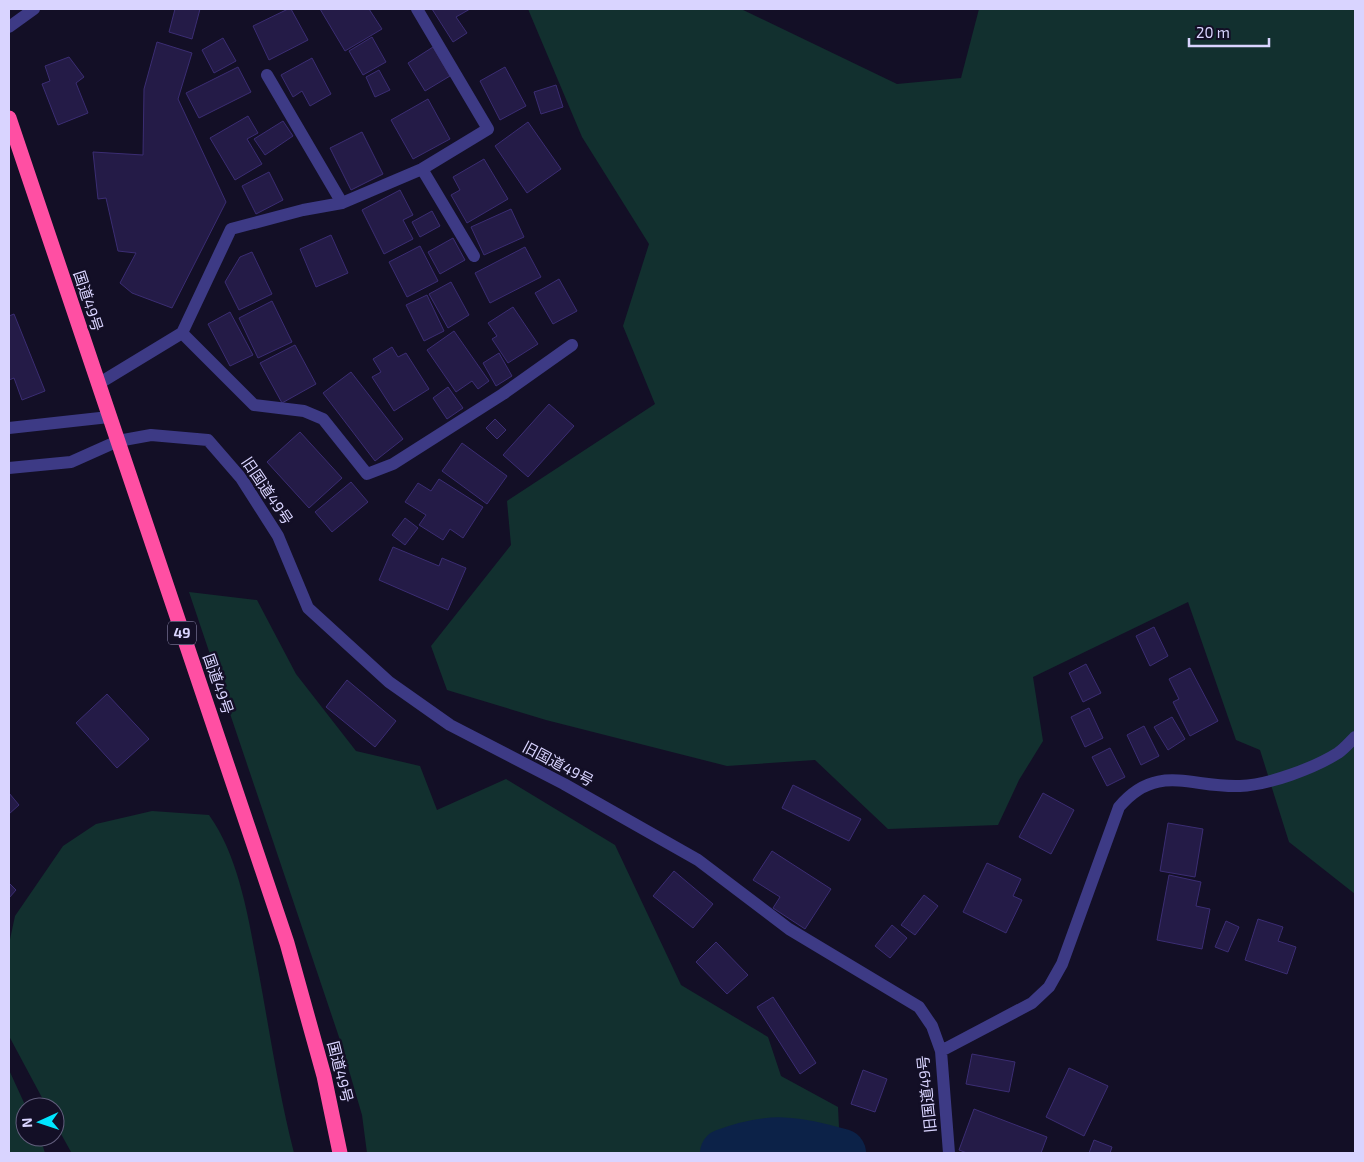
<svg xmlns="http://www.w3.org/2000/svg" width="1364" height="1162" font-family="'Exo 2','Noto Sans JP',sans-serif">
	<rect width="100%" height="100%" fill="#130f26"/>
	<path fill="#12302f" d="M528,9H741L897,84L961,78L979,9H1355V894L1289,842L1260,750L1236,740L1188,602L1033,677L1043,741L1019,780L998,825L888,829L815,760L727,766L546,720L447,690L431,646L511,545L507,501L655,404L623,326L649,244L582,137Z
		M189,592L257,600L296,674L356,751L420,766L437,810L506,779L615,845L681,985L768,1037L781,1076L838,1107L839,1128L778,1131L709,1153H367L362,1115L341,1043Z
		M152,811L209,815C240,858 249,922 259,974C270,1034 279,1094 294,1153L71,1152L55,1123V1107H47L9,1036V944L15,916L63,846L96,824Z
		M9,1070L26,1107L25,1137H40L45,1153H9Z"/>
	<g fill="none" stroke-linecap="round" stroke-linejoin="round">
		<path stroke="#0c2248" stroke-width="48" d="M724,1153C771,1135 795,1140 842,1153"/>
	</g>
	<path fill="#241b47" stroke="#3b2d73" d="M175,9H200L192,39L169,32Z
		M288,9H291L308,40L269,60L253,26Z
		M320,9H369L382,29L345,51Z
		M432,9H470L456,17L467,33L453,42Z
		M372,37L386,62L363,75L349,51Z
		M223,38L236,61L214,73L202,50Z
		M157,42L192,53L178,99L226,202L172,308L132,293L120,283L136,253L118,251L106,198L98,199L93,152L143,155L144,89Z
		M433,47L450,76L425,91L408,63Z
		M69,57L84,77L76,83L88,113L58,125L42,84L50,81L45,66Z
		M312,58L331,94L310,106L302,91L293,97L281,75Z
		M238,67L251,92L199,118L186,93Z
		M505,67L526,106L500,120L480,81Z
		M379,70L390,90L375,97L366,77Z
		M556,85L563,107L541,114L534,92Z
		M428,99L450,139L413,159L391,120Z
		M248,116L258,133L247,139L262,164L235,180L210,138Z
		M283,121L293,136L265,155L254,139Z
		M528,122L561,169L527,193L495,146Z
		M362,132L383,174L351,190L330,148Z
		M484,159L508,199L467,223L451,195L460,190L453,177Z
		M269,172L283,200L256,214L242,186Z
		M400,190L413,215L403,220L413,239L384,254L362,210Z
		M511,209L524,237L484,255L471,227Z
		M432,211L440,226L420,237L412,222Z
		M331,235L348,273L316,287L300,249Z
		M453,238L465,260L440,274L428,252Z
		M420,246L438,281L407,297L389,262Z
		M525,247L541,277L490,303L475,273Z
		M252,252L272,294L239,310L225,282L240,257Z
		M559,279L577,311L553,324L535,293Z
		M451,282L469,315L448,328L429,294Z
		M427,295L444,331L424,341L406,305Z
		M272,301L292,342L258,358L239,318Z
		M513,307L538,344L508,363L492,339L497,336L488,323Z
		M230,312L253,355L230,366L208,324Z
		M14,314L45,391L22,400L14,378L9,380V316Z
		M454,331L489,381L478,389L472,381L456,392L427,350Z
		M295,345L316,384L282,403L260,363Z
		M392,347L398,357L406,353L429,389L394,411L372,377L381,372L373,359Z
		M499,353L512,376L496,386L483,363Z
		M351,372L403,439L375,461L323,393Z
		M448,387L463,408L447,419L433,398Z
		M549,404L574,426L528,477L503,455Z
		M495,419L506,430L497,439L486,428Z
		M300,432L342,478L309,508L267,462Z
		M462,443L507,476L487,504L442,471Z
		M439,479L483,507L463,538L450,529L443,540L419,525L426,515L405,502L418,483L431,491Z
		M351,482L368,502L332,532L315,512Z
		M405,518L418,528L405,545L392,535Z
		M393,547L439,566L442,558L466,568L448,610L379,580Z
		M1154,627L1168,656L1150,666L1136,636Z
		M1086,664L1101,693L1083,702L1069,673Z
		M1190,668L1218,721L1190,736L1173,702L1179,699L1169,679Z
		M347,680L396,721L375,747L326,707Z
		M107,694L149,739L117,768L76,723Z
		M1089,708L1103,738L1085,747L1071,717Z
		M1172,717L1185,739L1168,750L1154,727Z
		M1144,726L1159,756L1141,765L1127,735Z
		M1110,748L1125,777L1107,786L1092,757Z
		M793,785L861,819L849,841L782,808Z
		M9,793L19,805L9,814Z
		M1043,793L1074,810L1051,854L1019,837Z
		M1168,823L1203,829L1195,877L1160,871Z
		M772,851L831,889L805,929L773,908L780,897L753,880Z
		M987,863L1021,879L1013,896L1022,900L1006,933L963,912Z
		M674,871L713,904L693,928L653,896Z
		M1169,875L1201,882L1196,906L1210,909L1202,949L1157,940Z
		M9,883L16,890L9,898Z
		M924,895L938,906L915,935L901,925Z
		M1258,919L1283,927L1278,941L1296,947L1287,974L1245,960Z
		M1226,921L1239,927L1228,952L1215,947Z
		M892,925L907,938L890,958L875,946Z
		M716,942L748,975L727,994L696,962Z
		M773,997L816,1063L800,1074L757,1007Z
		M972,1054L1015,1062L1009,1092L966,1084Z
		M1069,1068L1108,1086L1084,1136L1046,1117Z
		M863,1070L887,1079L875,1112L851,1104Z
		M974,1109L1047,1137L1041,1153H967L959,1150Z
		M1094,1140L1112,1147L1110,1153H1089Z"/>
	<g fill="none" stroke-linecap="round" stroke-linejoin="round">
		<path stroke="#3d3a85" stroke-width="12" d="M9,27L34,9
			M267,75L342,203
			M422,169L474,256
			M182,333L254,405L304,411L323,419L367,474L393,464L503,394L572,345
			M98,384L182,333L231,229L303,210L342,203L422,169L488,129L417,9
			M9,428L109,417
			M9,468L71,462L118,441L151,435L208,440L241,478L278,536L308,608L389,682L450,725L564,784L698,860L789,929L919,1007L932,1026L941,1051L949,1153
			M941,1051L1032,1003L1049,987L1062,964L1119,807C1157,762 1191,788 1240,786C1269,785 1314,768 1338,753C1344,749 1350,742 1355,737"/>
		<path stroke="#ff4fa3" stroke-width="15" d="M9,118L287,943L324,1076L340,1153"/>
	</g>
	<g text-anchor="middle" stroke-width="5" stroke-linejoin="round" paint-order="stroke">
		<rect fill="#130f26" stroke="#9e99be" stroke-width="1" x="168" y="621.5" width="28" height="23" rx="4"/>
		<g font-size="14" font-weight="bold" fill="#d9d4ff">
			<text x="182" y="638">49</text>
		</g>
		<g font-size="15" fill="#d9d4ff" stroke="#130f26">
			<text transform="translate(88 301) rotate(72)" y="5">国道49号</text>
			<text transform="translate(267 491) rotate(56)" y="5">旧国道49号</text>
			<text transform="translate(218 684) rotate(71)" y="5">国道49号</text>
			<text transform="translate(558 764) rotate(28)" y="5">旧国道49号</text>
			<text transform="translate(340 1072) rotate(76)" y="5">国道49号</text>
			<text transform="translate(927 1094) rotate(-96)" y="5">旧国道49号</text>
		</g>
	</g>
	<rect width="1364" height="1162" fill="none" stroke="#d9d4ff" stroke-width="20"/>
	<g transform="translate(40 1122) rotate(267)"><circle r="24" fill="#130f26" stroke="#625e7d"/>
	<path d="M0-4L9 19L0 12L-9 19Z" fill="#00e5ff"/>
	<text y="-8" font-size="14" font-weight="bold" text-anchor="middle" fill="#d9d4ff">N</text>
	</g>
	<path d="M1189 38v8h80v-8" fill="none" stroke="#d9d4ff" stroke-width="2.5"/>
	<text x="1196" y="38" font-size="15" fill="#d9d4ff" stroke="#130f26" stroke-width="4" paint-order="stroke">20 m</text>
</svg>
